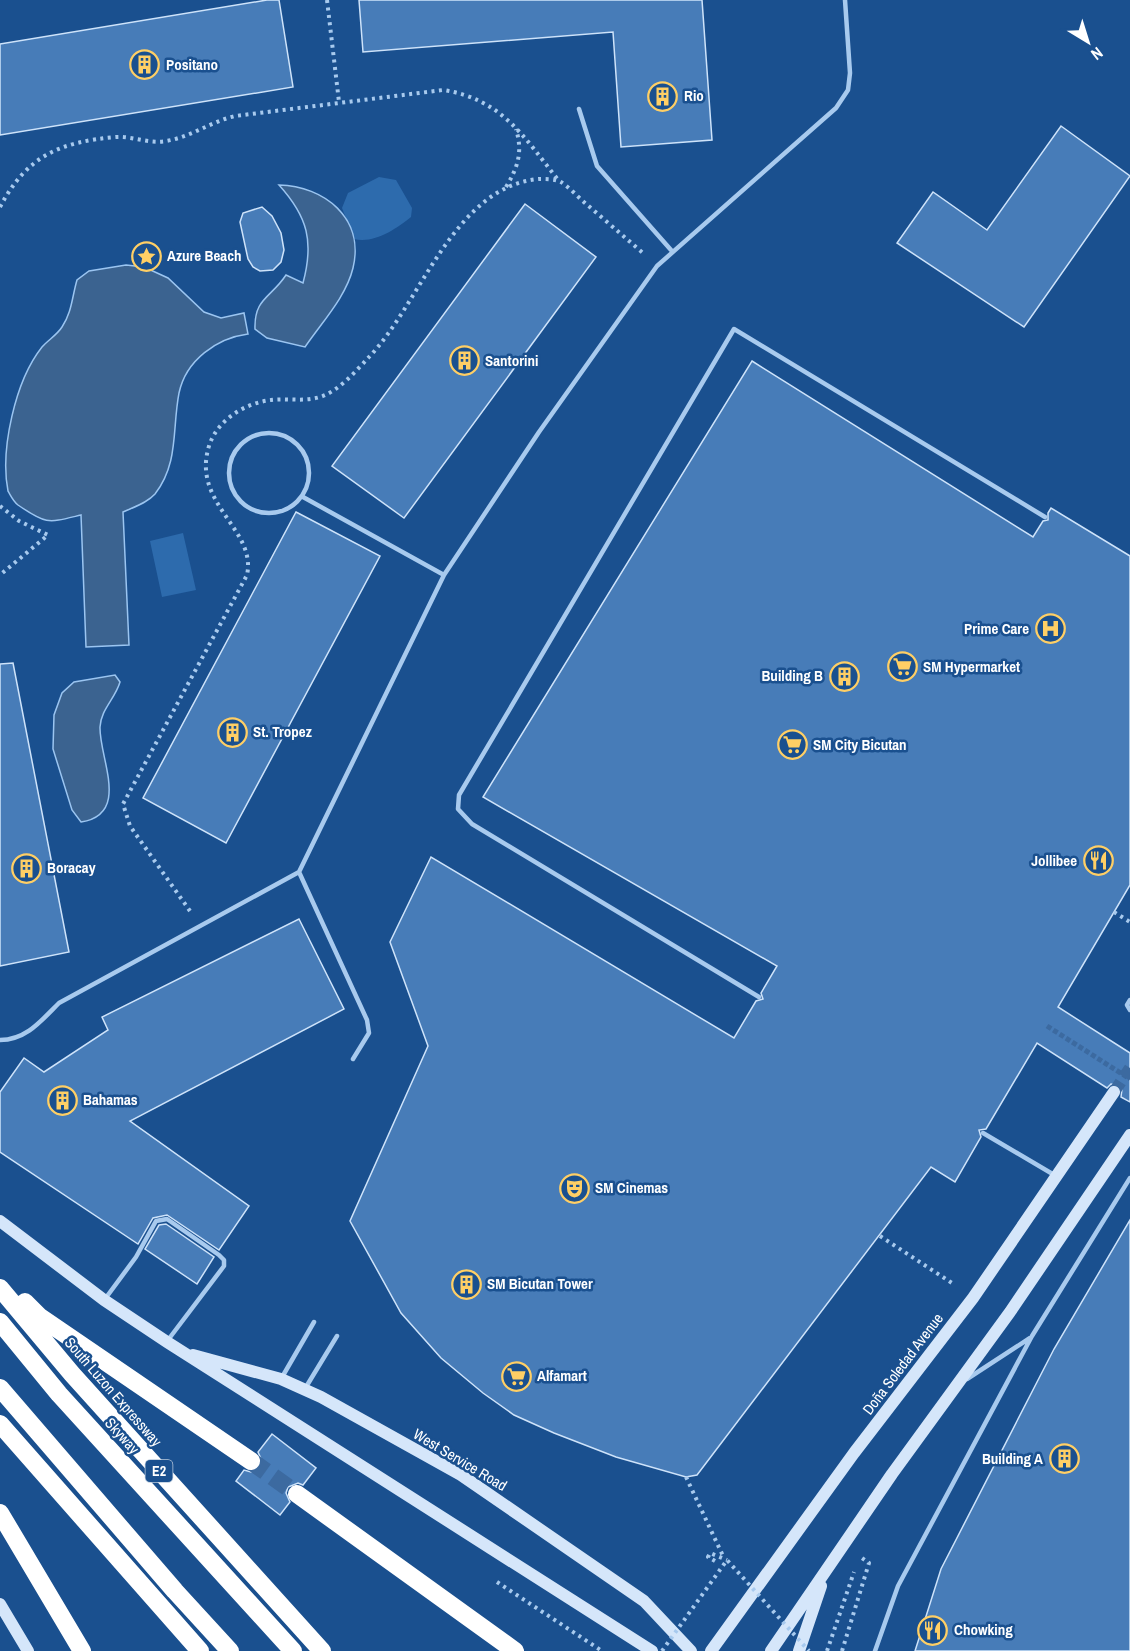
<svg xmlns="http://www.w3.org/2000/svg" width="1130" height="1651" font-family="'Archivo Narrow',sans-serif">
	<rect width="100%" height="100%" fill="#1a508f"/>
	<path fill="#2d6bad" d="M379,177L396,180L412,208L411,217C396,229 374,244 354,239L342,208L348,193Z
		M183,533L196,590L162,597L150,541Z"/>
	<path fill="#3b6390" stroke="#9bc5f1" stroke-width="1.5" d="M279,185C324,186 365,218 353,268C346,297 322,322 305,347L267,338L255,329C254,298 271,298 286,275L303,283C314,242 308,217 279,185Z
		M126,265L144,267L168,278L204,312L221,318L244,313L248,334C217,338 186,360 179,393C172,429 179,463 155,494C147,503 134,507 123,512L129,645L86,647L81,515C48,523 47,525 18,505C13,501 11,496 8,491C0,450 15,381 42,347C48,340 57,335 62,327C72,312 72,297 77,280L89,271Z
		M115,675L120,682C115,699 101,709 100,727C99,758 131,814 81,822L72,810L53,749L54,715L62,693L74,682Z"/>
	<path fill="#477cb8" stroke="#cee3fa" stroke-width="1.5" d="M267,0H279L293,87L0,135V44Z
		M359,0H702L712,140L621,147L613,32L363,52Z
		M1061,126L1130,176L1024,327L897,243L933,192L987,230Z
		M525,204L596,257L404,518L332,466Z
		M262,207L272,216L281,233L284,250L281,262L273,270L260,271L253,267L248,259L240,222L243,213Z
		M752,361L1033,537L1043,521L1048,520V513L1051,508L1130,556V885L1058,1007L1130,1053V1102L1121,1097L1122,1089L1118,1085L1111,1084L1107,1088L1037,1043L986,1129L979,1130L981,1137L955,1182L931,1167L697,1475L686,1477L616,1457L554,1433L514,1415L483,1393L441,1358L401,1313L350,1221L428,1046L390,942L431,857L734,1038L756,1001L763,999L761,993L777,966L483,797Z
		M296,512L380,556L226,843L143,798Z
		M13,663L69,952L0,966V664Z
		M299,919L344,1009L130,1121L249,1206L219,1250L167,1215L153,1218L138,1244L0,1152V1092L24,1058L44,1072L108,1030L102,1017Z
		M1130,1220V1651H915L941,1569L1054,1349Z
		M166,1224L214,1257L197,1284L145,1249L159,1225Z
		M272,1434L316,1468L303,1485L298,1483L288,1487L286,1493L290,1502L280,1515L236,1481L244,1470L251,1472L260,1468L262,1461L258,1452Z"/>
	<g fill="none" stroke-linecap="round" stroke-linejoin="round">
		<path stroke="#3c6aa0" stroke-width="5" stroke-dasharray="5 2.5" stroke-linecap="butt" d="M1047,1026L1130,1079"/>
		<path stroke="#3c6aa0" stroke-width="12" stroke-dasharray="12 6" stroke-linecap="butt" d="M1114,1092L1130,1068"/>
		<path stroke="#3c6aa0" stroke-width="18" stroke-dasharray="18 9" stroke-linecap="butt" d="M251,1461L297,1494"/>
		<path stroke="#a8caee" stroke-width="4" stroke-dasharray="3 4.5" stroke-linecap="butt" d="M327,0L339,102
			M506,187C518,167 523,152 516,129
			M0,207C27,156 59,142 116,137C132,136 149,144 166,141C191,137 210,122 235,116L443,90C502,99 524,137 559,181
			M0,506L19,521L48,535L0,575
			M190,911L130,826L123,804L247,575C257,529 191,504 209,446C217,420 245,403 271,400C287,398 304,402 320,397C339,391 356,371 369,357C421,303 454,186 539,179C545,179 556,179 561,182C569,187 577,196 585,203C604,219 623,236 643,253
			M1114,912L1130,922
			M880,1236L955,1285
			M686,1477L723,1556
			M715,1561L708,1557L710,1553L727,1560
			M497,1582L602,1651
			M827,1651L854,1572
			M842,1651L869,1563L862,1558"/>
		<path stroke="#a8caee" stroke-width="4.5" d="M579,109L597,166L671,250
			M229 473a40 40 0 1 1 80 0a40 40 0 1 1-80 0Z
			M303,497L444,575
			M299,872L367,1020L369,1033L353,1059
			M759,997L472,824L458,809L459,795L734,329L1045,517
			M1130,1000L1127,1005L1130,1010
			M0,1040C26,1040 41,1021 59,1003L299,872L444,575L539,432L657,266L836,108L848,90L850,73L845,0
			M983,1133L1056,1176
			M105,1299L136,1257L156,1221L167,1219L219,1255L224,1260V1266L168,1340
			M281,1379L314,1322
			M967,1379L1030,1338
			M306,1387L337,1336
			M875,1651L898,1586L1032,1336L1130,1178"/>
		<path stroke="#d5e6fa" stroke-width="12" d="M0,1221L104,1300L167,1342L652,1651
			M193,1355L281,1379L321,1397L461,1475L644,1601L691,1651
			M0,1604L28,1651
			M711,1651L854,1453L973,1298L1114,1092
			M771,1651L892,1474L1010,1312L1130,1135
			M799,1651L821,1586"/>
		<path stroke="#fff" stroke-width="18" d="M0,1288L72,1374L322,1651
			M25,1302L40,1317L251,1461
			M0,1322L59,1394L293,1651
			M0,1388L175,1591L230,1651
			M0,1424L200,1651
			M297,1494L515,1651
			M0,1513L82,1651"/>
		<path stroke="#a8caee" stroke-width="4" stroke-dasharray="3 4.5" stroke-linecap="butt" d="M662,1651L727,1560L809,1651"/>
	</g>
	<defs>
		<symbol id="building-ring" viewBox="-11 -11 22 22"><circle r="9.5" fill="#1a508f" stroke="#ffcf65" stroke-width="1.5"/><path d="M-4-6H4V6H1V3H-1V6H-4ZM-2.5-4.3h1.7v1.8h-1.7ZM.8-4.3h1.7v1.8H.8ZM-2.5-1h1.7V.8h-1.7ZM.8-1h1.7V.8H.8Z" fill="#ffcf65"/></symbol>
		<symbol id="sight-ring" viewBox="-11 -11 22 22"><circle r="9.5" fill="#1a508f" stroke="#ffcf65" stroke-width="1.5"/><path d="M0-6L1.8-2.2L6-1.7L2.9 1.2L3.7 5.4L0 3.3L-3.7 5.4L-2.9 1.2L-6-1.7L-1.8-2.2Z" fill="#ffcf65"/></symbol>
		<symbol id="hospital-ring" viewBox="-11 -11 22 22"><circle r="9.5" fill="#1a508f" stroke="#ffcf65" stroke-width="1.5"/><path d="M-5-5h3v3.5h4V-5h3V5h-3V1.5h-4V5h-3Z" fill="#ffcf65"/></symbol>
		<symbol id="supermarket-ring" viewBox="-11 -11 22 22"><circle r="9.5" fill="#1a508f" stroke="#ffcf65" stroke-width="1.5"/><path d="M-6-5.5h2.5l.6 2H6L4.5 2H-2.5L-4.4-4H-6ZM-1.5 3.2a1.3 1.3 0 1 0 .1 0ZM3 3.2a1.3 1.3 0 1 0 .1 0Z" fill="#ffcf65"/></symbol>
		<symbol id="restaurant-ring" viewBox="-11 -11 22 22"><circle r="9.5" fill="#1a508f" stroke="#ffcf65" stroke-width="1.5"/><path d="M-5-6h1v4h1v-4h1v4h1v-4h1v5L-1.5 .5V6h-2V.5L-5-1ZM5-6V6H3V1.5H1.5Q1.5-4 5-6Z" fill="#ffcf65"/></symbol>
		<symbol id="theatre-ring" viewBox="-11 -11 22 22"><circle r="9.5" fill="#1a508f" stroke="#ffcf65" stroke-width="1.5"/><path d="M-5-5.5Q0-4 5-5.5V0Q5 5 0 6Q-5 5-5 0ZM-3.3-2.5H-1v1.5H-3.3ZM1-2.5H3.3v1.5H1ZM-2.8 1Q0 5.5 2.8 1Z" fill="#ffcf65"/></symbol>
	</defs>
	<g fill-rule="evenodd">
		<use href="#building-ring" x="128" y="48" width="33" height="33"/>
		<use href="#building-ring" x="646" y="80" width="33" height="33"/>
		<use href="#sight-ring" x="130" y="240" width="33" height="33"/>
		<use href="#building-ring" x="448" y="344" width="33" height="33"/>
		<use href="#hospital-ring" x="1034" y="612" width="33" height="33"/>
		<use href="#supermarket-ring" x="886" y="650" width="33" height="33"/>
		<use href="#building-ring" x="828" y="660" width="33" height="33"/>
		<use href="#building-ring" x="216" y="716" width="33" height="33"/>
		<use href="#supermarket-ring" x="776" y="728" width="33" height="33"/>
		<use href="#restaurant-ring" x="1082" y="844" width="33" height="33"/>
		<use href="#building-ring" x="10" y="852" width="33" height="33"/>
		<use href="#building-ring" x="46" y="1084" width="33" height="33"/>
		<use href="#theatre-ring" x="558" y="1172" width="33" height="33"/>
		<use href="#building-ring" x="450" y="1268" width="33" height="33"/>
		<use href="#supermarket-ring" x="500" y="1360" width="33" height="33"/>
		<use href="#building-ring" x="1048" y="1442" width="33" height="33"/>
		<use href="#restaurant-ring" x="916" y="1614" width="33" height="33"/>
	</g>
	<g text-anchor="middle" stroke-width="5" stroke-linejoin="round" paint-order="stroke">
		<rect fill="#1a508f" stroke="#bacadd" stroke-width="1.5" x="145.5" y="1460" width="27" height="22" rx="4.5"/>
		<g font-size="14" font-weight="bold" fill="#fff">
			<text x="159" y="1476">E2</text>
		</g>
		<g font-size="15" font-weight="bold" fill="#fff" stroke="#1a508f" text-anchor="start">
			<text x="166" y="70">Positano</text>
			<text x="684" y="101">Rio</text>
			<text x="167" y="261">Azure Beach</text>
			<text x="485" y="366">Santorini</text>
			<text x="1029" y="634" text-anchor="end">Prime Care</text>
			<text x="923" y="672">SM Hypermarket</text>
			<text x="823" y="681" text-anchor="end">Building B</text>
			<text x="253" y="737">St. Tropez</text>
			<text x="813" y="750">SM City Bicutan</text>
			<text x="1077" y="866" text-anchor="end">Jollibee</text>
			<text x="47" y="873">Boracay</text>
			<text x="83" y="1105">Bahamas</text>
			<text x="595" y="1193">SM Cinemas</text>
			<text x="487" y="1289">SM Bicutan Tower</text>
			<text x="537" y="1381">Alfamart</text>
			<text x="1043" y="1464" text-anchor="end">Building A</text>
			<text x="954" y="1635">Chowking</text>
		</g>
		<g font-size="15" fill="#fff" stroke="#1a508f">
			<text transform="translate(903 1364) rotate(-53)" y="5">Doña Soledad Avenue</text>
			<text transform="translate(113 1392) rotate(49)" y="5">South Luzon Expressway</text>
			<text transform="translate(122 1436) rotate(48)" y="5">Skyway</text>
			<text transform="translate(460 1460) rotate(31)" y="5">West Service Road</text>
		</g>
	</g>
	<g transform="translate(1088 42) rotate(142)" stroke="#1a508f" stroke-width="4.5" paint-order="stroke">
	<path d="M0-4.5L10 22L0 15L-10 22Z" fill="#ffffff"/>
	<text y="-9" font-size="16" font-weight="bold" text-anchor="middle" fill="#ffffff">N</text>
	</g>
</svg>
